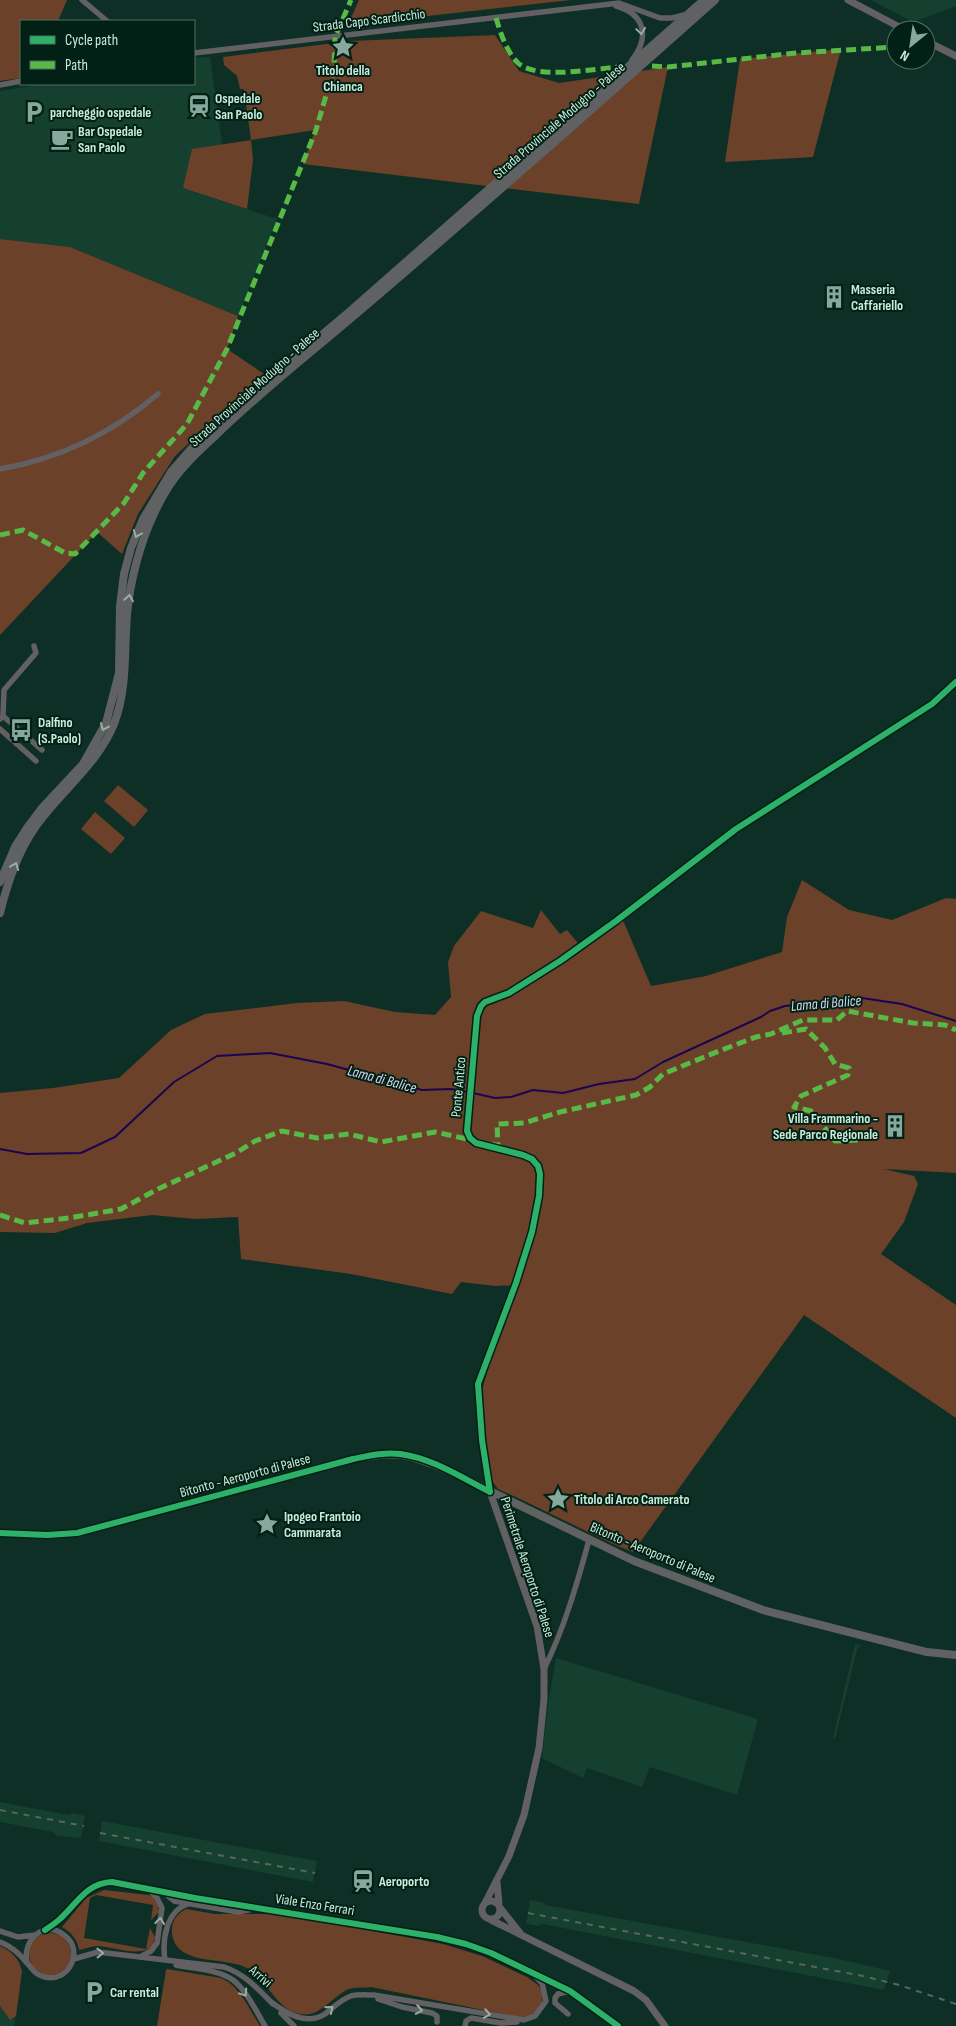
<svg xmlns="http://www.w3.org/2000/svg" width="956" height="2026" font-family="'Sofia Sans Condensed',sans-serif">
	<rect width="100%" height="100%" fill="#0e2f25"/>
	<path fill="#153f2f" d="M871,0H956V6L913,22Z
		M210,57L222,144L183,188L277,219L238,316L70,247L0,239V91L42,84H194V58Z
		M855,1644L861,1645L857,1650L835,1739L833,1738Z
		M556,1658L758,1719L737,1795L650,1767L642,1787L587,1768L583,1778L542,1758L548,1705Z
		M0,1802L68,1815L73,1813L85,1816L81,1838L57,1836L53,1832L0,1822Z
		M102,1821L317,1861L313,1882L99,1841Z
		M530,1900L542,1902L546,1905L839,1959L890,1971L884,1990L542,1924L538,1926L526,1924Z
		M0,1987L20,1990L14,2026H0Z"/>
	<path fill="#6b4129" d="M0,0H67L58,21H21V78L0,81Z
		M359,0H571L348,25Z
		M495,35L519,71L559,83L668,67L639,204L303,164L315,130L251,140L253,160L247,209L183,188L192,149L251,140L244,89H240L237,76L224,65L223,57L350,41Z
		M841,49L813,157L725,162L740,59Z
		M0,239L70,247L238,316L227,349L264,374L175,456L138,514L122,554L97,532L0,635Z
		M118,785L148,810L134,827L104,801Z
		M95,812L125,838L111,854L81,829Z
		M802,880L849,910L892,920L946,898L956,899V1173L884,1169L914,1176L918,1184L904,1222L881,1254L956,1305V1418L804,1315L633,1552L613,1544L518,1498L498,1489L492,1481L485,1440L482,1390L493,1351L522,1278L540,1207L517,1285L496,1286L461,1282L452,1294L351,1274L241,1259L238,1217L195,1219L152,1215L87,1223L55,1233L0,1232V1093L53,1088L119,1078L171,1030L205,1014L297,1003L344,1001L395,1012L435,1015L451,997L448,962L454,946L481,911L533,928L541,910L560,934L567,930L581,947L622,918L651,986L706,976L782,952L787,917Z
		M104,1890L148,1895L153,1897L158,1904L159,1912L151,1920L153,1905L96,1895L90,1898L84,1938L146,1949L150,1928L155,1937L152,1947C136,1957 116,1947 98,1946C91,1946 85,1949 79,1950C78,1940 71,1932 62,1927L86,1898Z
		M186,1909L215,1914H274L293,1916L443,1944L482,1956L527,1977L538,1985L543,1993L542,2002L533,2015L522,2018L371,1987C364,1988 355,1987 349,1989C332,1996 320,2018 300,2014C277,2010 267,1980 249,1969C226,1955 176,1968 172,1933C171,1921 177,1914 186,1909Z
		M29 1954a21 21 0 1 1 42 0a21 21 0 1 1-42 0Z
		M0,1946C12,1952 19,1958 22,1971L16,2016L10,2020L0,2006Z
		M167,1969L221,1978C240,1986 249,2009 260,2026H157L166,1970Z"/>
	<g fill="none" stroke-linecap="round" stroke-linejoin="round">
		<path stroke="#1c0452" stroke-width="2" d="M473,1093L495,1098L511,1097L533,1090L563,1093L599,1084L635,1079L663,1062L761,1017L770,1011L785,1006L862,998L902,1004L956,1021
			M0,1149L27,1154L81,1153L115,1137L174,1082L217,1056L270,1053L327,1064L422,1090L451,1089L468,1092"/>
		<path stroke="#636063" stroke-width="5.5" d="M82,0L107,21
			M616,6C645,14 650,37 632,60
			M194,53L619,3L660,18H672L688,14
			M0,85L21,81
			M0,469C60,459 112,433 158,394
			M3,716L42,750
			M0,719L3,716L4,690L36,653L34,646
			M0,729L36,761
			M490,1492L482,1440L478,1384L516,1283L532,1232L539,1196L540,1174L538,1166L532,1159L523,1155L476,1143L470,1138L467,1131L477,1016L481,1006L485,1002L509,993L560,961L616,921L736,829L932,704L956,682
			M544,1669C564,1629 577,1584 589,1540
			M168,1896L174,1901L238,1912L253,1909
			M45,1930C51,1926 57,1922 61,1918C78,1902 87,1883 112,1882L195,1898L437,1937L466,1944L491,1953L570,1991L618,2026
			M0,1931L18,1937L35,1935
			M0,1942C11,1946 20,1954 27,1963C33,1969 35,1975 45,1977C69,1983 85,1950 64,1935C44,1919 22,1941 27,1962
			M142,1956L151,1951L157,1943L162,1908L157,1898L148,1889
			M74,1959L98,1952L224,1967C245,1974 258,1989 273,2004
			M165,1960C162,1940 166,1911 188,1904
			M176,1965C193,1969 218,1969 233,1980C247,1991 256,2011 265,2026
			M378,1999L402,2007L432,2013L437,2016V2022
			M271,2002C286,2013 306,2026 325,2014C334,2007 340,2000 351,1996C358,1994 367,1995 374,1995L524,2020L535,2016L546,2001L542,1983L534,1975
			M281,2013L294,2026
			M568,2014L555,2003V1998L558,1994L570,1991
			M465,2026L466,2021L471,2018L501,2023L517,2022"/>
		<path stroke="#636063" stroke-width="7" d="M848,0L905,30
			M926,41L956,56
			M497,1882L499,1904
			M482 1910a9 9 0 1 1 18 0a9 9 0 1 1-18 0Z
			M485,1903L509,1856L524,1815L539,1748L544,1699V1669L537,1626L490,1492
			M501,1909L520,1933
			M491,1920L634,1991L646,2000L665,2026"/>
		<path stroke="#606163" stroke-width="8" d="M0,882L15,847L27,828L42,808L83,764L106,723L119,673L120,606L124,574L131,548L143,519L171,472L192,448L214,426L349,312L704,0
			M0,913C7,884 17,854 34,829C58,793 97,766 114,724C129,685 123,645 128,605C133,566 146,524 166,491C178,470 197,453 214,437C259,393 308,355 356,314C477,211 596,106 715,0
			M0,1533L47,1535L77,1533L353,1459C394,1450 409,1454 447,1470L634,1561L763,1610L927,1652L956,1655"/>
		<path stroke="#586560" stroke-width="2" stroke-dasharray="6 6" stroke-linecap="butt" d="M0,1810L84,1826
			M100,1833L315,1873
			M528,1913L863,1976L899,1985L956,2004"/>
		<path stroke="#58b947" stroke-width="5" stroke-dasharray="10 5" stroke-linecap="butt" d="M496,18C501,34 506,51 518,63C536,80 594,69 617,67
			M926,45H934
			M652,66L668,67L796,53L896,47
			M0,535L23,530L65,553L75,554L124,503L143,473L187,424L227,349L316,130L334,68L335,37L351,0
			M782,1033L806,1029L825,1048L835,1064L849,1068L848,1075L801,1096L794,1107L811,1111L835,1141L858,1140
			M492,1144L498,1146L497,1124L524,1123L560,1112L636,1095L650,1087L663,1074L719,1051L756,1037L771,1034L803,1020H837L847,1011L913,1023L945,1025L956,1030
			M0,1215L25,1223L69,1218L121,1209L158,1189L236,1153L255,1141L282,1131L317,1138L349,1134L381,1142L435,1132L472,1140"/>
		<defs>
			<path id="cycleway" d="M490,1492L482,1440L478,1384L516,1283L532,1232L539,1196L540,1174L538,1166L532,1159L523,1155L476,1143L470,1138L467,1131L477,1016L481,1006L485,1002L509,993L560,961L616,921L736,829L932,704L956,682
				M0,1533L47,1535L77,1533L353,1459C368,1456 384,1452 400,1454C432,1458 462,1478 490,1492
				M45,1930C51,1926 57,1922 61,1918C78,1902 87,1883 112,1882L195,1898L437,1937L466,1944L491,1953L570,1991L618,2026"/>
		</defs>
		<use href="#cycleway" stroke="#022015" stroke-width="9"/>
		<use href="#cycleway" stroke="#2db169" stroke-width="6"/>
	</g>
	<defs><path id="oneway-chevron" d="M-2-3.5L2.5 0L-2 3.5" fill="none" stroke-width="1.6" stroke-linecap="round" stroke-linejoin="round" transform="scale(1.25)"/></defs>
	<g stroke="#9baca4">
		<use href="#oneway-chevron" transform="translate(641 31) rotate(82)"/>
		<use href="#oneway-chevron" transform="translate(160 1921) rotate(-83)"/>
		<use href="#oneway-chevron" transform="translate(100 1953) rotate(-1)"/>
		<use href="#oneway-chevron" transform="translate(244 1993) rotate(56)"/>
		<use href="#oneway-chevron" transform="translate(330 2009) rotate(-40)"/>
		<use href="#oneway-chevron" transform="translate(419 2010) rotate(10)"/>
		<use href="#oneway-chevron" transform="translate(487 2014) rotate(9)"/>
	</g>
	<g stroke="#99ada4">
		<use href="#oneway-chevron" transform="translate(137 534) rotate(112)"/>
		<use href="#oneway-chevron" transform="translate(129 598) rotate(-81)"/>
		<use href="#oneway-chevron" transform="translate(104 727) rotate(114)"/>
		<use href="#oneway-chevron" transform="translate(15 866) rotate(-68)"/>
	</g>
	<defs>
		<symbol id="sight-bare" viewBox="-9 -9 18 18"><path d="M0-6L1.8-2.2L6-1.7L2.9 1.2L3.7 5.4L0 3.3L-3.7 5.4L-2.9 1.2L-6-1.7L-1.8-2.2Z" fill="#87a99b" stroke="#022015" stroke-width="2.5" paint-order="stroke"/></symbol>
		<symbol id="station-bare" viewBox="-9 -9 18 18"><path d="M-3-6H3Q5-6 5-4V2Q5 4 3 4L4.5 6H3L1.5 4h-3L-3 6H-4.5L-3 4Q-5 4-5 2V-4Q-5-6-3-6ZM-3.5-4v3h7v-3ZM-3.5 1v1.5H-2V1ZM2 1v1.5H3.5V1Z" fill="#87a99b" stroke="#022015" stroke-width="2.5" paint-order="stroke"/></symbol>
		<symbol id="parking-bare" viewBox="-9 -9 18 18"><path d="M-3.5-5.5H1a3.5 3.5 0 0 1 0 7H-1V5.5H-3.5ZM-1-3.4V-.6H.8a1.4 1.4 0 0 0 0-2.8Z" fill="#87a99b" stroke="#022015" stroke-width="2.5" paint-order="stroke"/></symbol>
		<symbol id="cafe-bare" viewBox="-9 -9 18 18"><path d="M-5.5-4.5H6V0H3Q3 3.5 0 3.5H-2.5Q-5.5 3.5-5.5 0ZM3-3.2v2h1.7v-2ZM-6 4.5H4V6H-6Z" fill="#87a99b" stroke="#022015" stroke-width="2.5" paint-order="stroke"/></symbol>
		<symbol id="building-bare" viewBox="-9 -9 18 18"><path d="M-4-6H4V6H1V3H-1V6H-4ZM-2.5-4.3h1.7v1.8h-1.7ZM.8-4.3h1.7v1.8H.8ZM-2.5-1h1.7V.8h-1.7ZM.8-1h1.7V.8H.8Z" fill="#87a99b" stroke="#022015" stroke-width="2.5" paint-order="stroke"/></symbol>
		<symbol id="bus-bare" viewBox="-9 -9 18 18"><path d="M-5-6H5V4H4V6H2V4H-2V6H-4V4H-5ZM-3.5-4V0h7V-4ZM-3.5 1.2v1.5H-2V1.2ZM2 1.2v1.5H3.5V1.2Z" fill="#87a99b" stroke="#022015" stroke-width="2.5" paint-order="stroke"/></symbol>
	</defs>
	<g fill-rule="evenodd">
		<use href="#sight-bare" x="327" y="31" width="32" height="32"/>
		<use href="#station-bare" x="183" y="90" width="32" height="32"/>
		<use href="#parking-bare" x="18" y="96" width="32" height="32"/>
		<use href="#cafe-bare" x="46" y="123" width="32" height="32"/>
		<use href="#building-bare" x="818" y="281" width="32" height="32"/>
		<use href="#bus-bare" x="5" y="714" width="32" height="32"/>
		<use href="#building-bare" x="879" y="1110" width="32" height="32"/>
		<use href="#sight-bare" x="542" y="1483" width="32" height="32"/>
		<use href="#sight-bare" x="251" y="1508" width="32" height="32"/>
		<use href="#station-bare" x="347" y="1865" width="32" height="32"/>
		<use href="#parking-bare" x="78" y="1976" width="32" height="32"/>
	</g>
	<g text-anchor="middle" stroke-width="4" stroke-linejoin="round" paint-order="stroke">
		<g font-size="14" fill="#c8ebda" stroke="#022015">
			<text transform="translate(369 20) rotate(-7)" y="5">Strada Capo Scardicchio</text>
			<text transform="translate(559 120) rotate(-41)" y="5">Strada Provinciale Modugno - Palese</text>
			<text transform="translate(254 387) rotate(-42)" y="5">Strada Provinciale Modugno - Palese</text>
			<text transform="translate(458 1087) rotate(-85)" y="5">Ponte Antico</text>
			<text transform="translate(245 1475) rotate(-15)" y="5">Bitonto - Aeroporto di Palese</text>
			<text transform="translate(653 1552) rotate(23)" y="5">Bitonto - Aeroporto di Palese</text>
			<text transform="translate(528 1567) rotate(72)" y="5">Perimetrale Aeroporto di Palese</text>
			<text transform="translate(315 1904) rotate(9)" y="5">Viale Enzo Ferrari</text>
			<text transform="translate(261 1976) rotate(41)" y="5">Arrivi</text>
		</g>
		<g font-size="14" font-weight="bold" fill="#c8ebda" stroke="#022015" text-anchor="start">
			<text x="343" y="75" text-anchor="middle">Titolo della<tspan x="343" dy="16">Chianca</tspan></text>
			<text x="215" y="103">Ospedale<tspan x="215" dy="16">San Paolo</tspan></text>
			<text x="50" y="117">parcheggio ospedale</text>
			<text x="78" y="136">Bar Ospedale<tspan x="78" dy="16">San Paolo</tspan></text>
			<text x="851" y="294">Masseria<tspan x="851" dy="16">Caffariello</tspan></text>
			<text x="38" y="727">Dalfino<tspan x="38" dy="16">(S.Paolo)</tspan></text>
			<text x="878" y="1123" text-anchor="end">Villa Frammarino -<tspan x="878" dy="16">Sede Parco Regionale</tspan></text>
			<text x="574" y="1504">Titolo di Arco Camerato</text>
			<text x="284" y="1521">Ipogeo Frantoio<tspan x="284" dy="16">Cammarata</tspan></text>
			<text x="379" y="1886">Aeroporto</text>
			<text x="110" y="1997">Car rental</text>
		</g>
		<g font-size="15" font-style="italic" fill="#d5d6ed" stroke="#022015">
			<text transform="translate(826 1003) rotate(-5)" y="5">Lama di Balice</text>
			<text transform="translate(382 1079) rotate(15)" y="5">Lama di Balice</text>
		</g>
	</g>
	<rect x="20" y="20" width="175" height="65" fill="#022015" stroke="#517164"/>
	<rect x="30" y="36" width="25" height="8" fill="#2db169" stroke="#517164"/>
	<text x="65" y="45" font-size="15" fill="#c8ebda">Cycle path</text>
	<rect x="30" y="61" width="25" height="8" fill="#58b947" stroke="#517164"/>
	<text x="65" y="70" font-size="15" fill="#c8ebda">Path</text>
	<g transform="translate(911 45) rotate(210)"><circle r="24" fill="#022015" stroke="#517164"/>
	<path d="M0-4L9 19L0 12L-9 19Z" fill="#87a99b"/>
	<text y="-8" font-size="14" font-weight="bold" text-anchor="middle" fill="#c8ebda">N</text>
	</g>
</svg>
